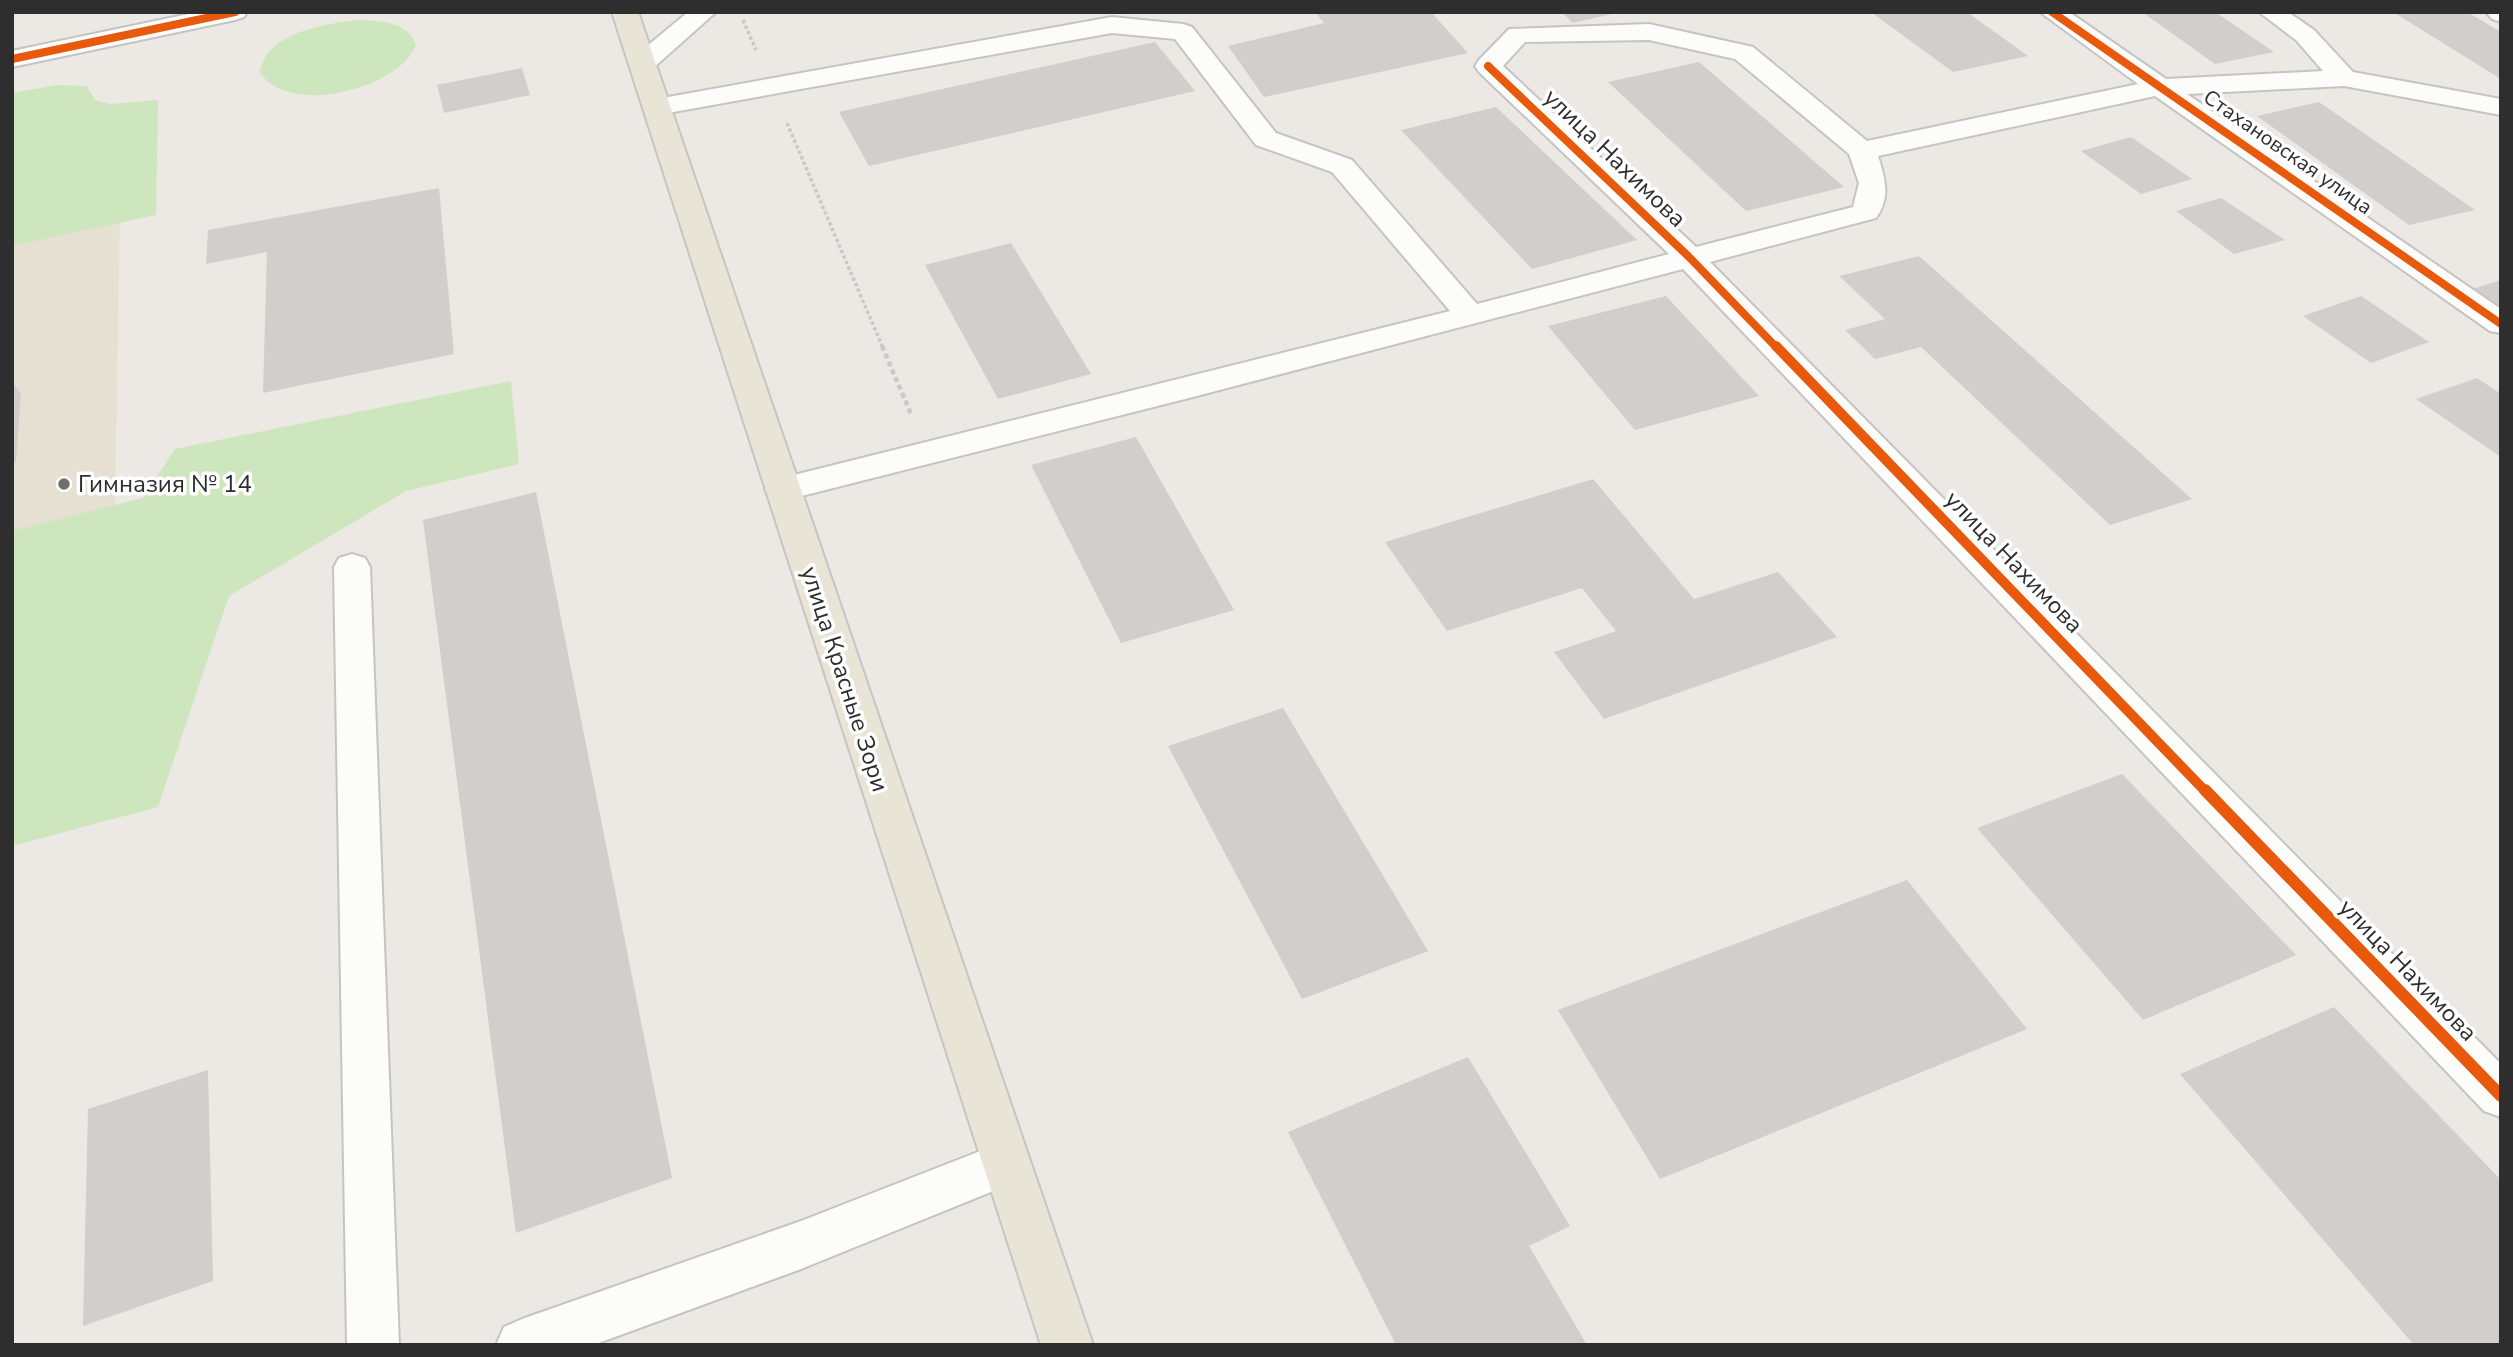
<svg xmlns="http://www.w3.org/2000/svg" width="2513" height="1357" font-family="'Nunito Sans',sans-serif">
	<rect width="100%" height="100%" fill="#ece8e4"/>
	<path fill="#e6e0d3" d="M120,211L111,736L12,763V233Z"/>
	<path fill="#cee6be" d="M358,20C381,21 407,21 416,45C399,90 286,117 260,72C267,32 324,24 358,20Z
		M57,85L87,86L95,100L110,104L158,100L156,215L12,246V93Z
		M511,381L519,464L406,491L229,596L158,807L12,846V531L143,498L175,449Z"/>
	<path fill="#d1cecb" d="M1315,12H1431L1468,53L1264,97L1228,46L1324,23Z
		M1561,12H1616V13L1573,23Z
		M1871,12H1967L2028,56L1953,72Z
		M2142,12H2215L2274,52L2215,64Z
		M2393,12H2467L2501,32V79Z
		M1155,42L1195,91L869,166L839,112Z
		M1699,62L1844,187L1746,211L1608,82Z
		M522,68L530,95L444,113L437,85Z
		M2319,102L2475,210L2409,225L2257,116Z
		M1496,107L1637,240L1532,269L1401,130Z
		M2131,137L2192,179L2141,194L2081,151Z
		M439,188L454,354L263,393L267,252L206,264L208,230Z
		M2221,198L2285,240L2234,254L2176,211Z
		M1011,243L1091,374L998,399L925,265Z
		M1919,256L2192,499L2110,525L1921,347L1875,359L1845,330L1885,319L1839,276Z
		M2501,280V314L2466,291Z
		M1666,296L1759,396L1635,430L1548,326Z
		M2361,296L2429,342L2371,363L2303,316Z
		M2477,378L2501,394V457L2416,399Z
		M12,382L21,393L16,462L12,463Z
		M1136,437L1234,610L1121,643L1031,465Z
		M1593,479L1694,599L1778,572L1837,637L1604,719L1554,652L1616,631L1582,588L1447,631L1385,542Z
		M536,492L672,1178L516,1233L423,520Z
		M1283,708L1428,951L1302,999L1168,746Z
		M2122,774L2296,955L2143,1020L1977,828Z
		M1907,880L2027,1029L1660,1179L1558,1010Z
		M2334,1007L2501,1180V1345H2414L2180,1074Z
		M1468,1057L1570,1226L1529,1246L1587,1345H1396L1288,1132Z
		M208,1070L213,1281L83,1326L88,1109Z"/>
	<g fill="none" stroke-linecap="round" stroke-linejoin="round">
		<defs>
			<path id="minor" d="M198,12H247L244,17L235,20L12,67V51Z
				M688,12H716L652,69L643,71L634,69L630,63L634,57Z
				M2040,12H2069L2166,79L2323,71L2296,40L2259,12H2288L2314,30L2353,72L2501,99V115L2344,86L2187,94L2501,309V333L2490,331L2155,96L1878,156C1885,178 1891,198 1876,218L1710,262L2501,1064V1117L2484,1111L1683,269L1189,398L782,501L770,497L765,489L770,481L1450,311L1332,172L1256,145L1175,39L1112,33L657,115L647,113L643,107L647,101L657,99L1112,17L1183,24L1192,27L1276,133L1352,160L1477,304L1669,254L1479,72L1475,66L1479,60L1509,29L1649,24L1753,47L1867,141L2138,84ZM1649,40L1735,59L1849,154L1859,183L1853,207L1696,247L1503,66L1525,42Z
				M2486,12H2501V22L2492,19Z
				M352,554L365,558L370,567L399,1345H347L334,567L339,558Z
				M1006,1141L1023,1147L1030,1163L1023,1179L801,1269L593,1345H496L504,1327L522,1319L801,1221Z"/>
			<path id="major" d="M612,12H638L1093,1345H1041Z"/>
		</defs>
		<use href="#minor" stroke="#c5c4c5" stroke-width="4"/>
		<use href="#major" stroke="#c6c5c4" stroke-width="4"/>
		<path stroke="#c9c9c8" stroke-width="3.5" stroke-dasharray="3.5 2.5" stroke-linecap="butt" d="M743,20L756,50
			M787,123L883,348"/>
		<path stroke="#c9c9c8" stroke-width="4.5" stroke-dasharray="5 3.5" stroke-linecap="butt" d="M882,346L911,414"/>
		<use href="#minor" fill="#fcfcfb" fill-rule="evenodd"/>
		<use href="#major" fill="#e8e4d6" fill-rule="evenodd"/>
		<defs>
			<path id="cycleway-far2" d="M2052,12L2501,324
				M12,59L235,12
				M1488,66L1689,257L1777,348"/>
			<path id="cycleway-far1" d="M1776,346L2206,792"/>
			<path id="cycleway" d="M2205,790L2501,1096"/>
		</defs>
		<use href="#cycleway-far2" stroke="#fff" stroke-width="11"/>
		<use href="#cycleway-far1" stroke="#fff" stroke-width="14"/>
		<use href="#cycleway" stroke="#fff" stroke-width="17"/>
		<use href="#cycleway-far2" stroke="#e8590c" stroke-width="8"/>
		<use href="#cycleway-far1" stroke="#e8590c" stroke-width="10"/>
		<use href="#cycleway" stroke="#e8590c" stroke-width="12"/>
	</g>
	<circle fill="#706f6e" stroke="#fff" stroke-width="2.5" cx="64" cy="484" r="7"/>
	<g text-anchor="middle" stroke-width="7" stroke-linejoin="round" paint-order="stroke">
		<g font-size="21" fill="#2e2e2e" stroke="#fff">
			<text transform="translate(2288 152) rotate(35)" y="7">Стахановская улица</text>
		</g>
		<g font-size="24" fill="#2e2e2e" stroke="#fff">
			<text transform="translate(1615 158) rotate(44)" y="8">улица Нахимова</text>
			<text transform="translate(2014 562) rotate(46)" y="8">улица Нахимова</text>
			<text transform="translate(845 679) rotate(72)" y="8">улица Красные Зори</text>
			<text transform="translate(2408 970) rotate(46)" y="8">улица Нахимова</text>
		</g>
		<g font-size="24" fill="#2e2e2e" stroke="#fff" text-anchor="start">
			<text x="78" y="492">Гимназия № 14</text>
		</g>
	</g>
	<rect width="2513" height="1357" fill="none" stroke="#2e2e2e" stroke-width="28"/>
</svg>
